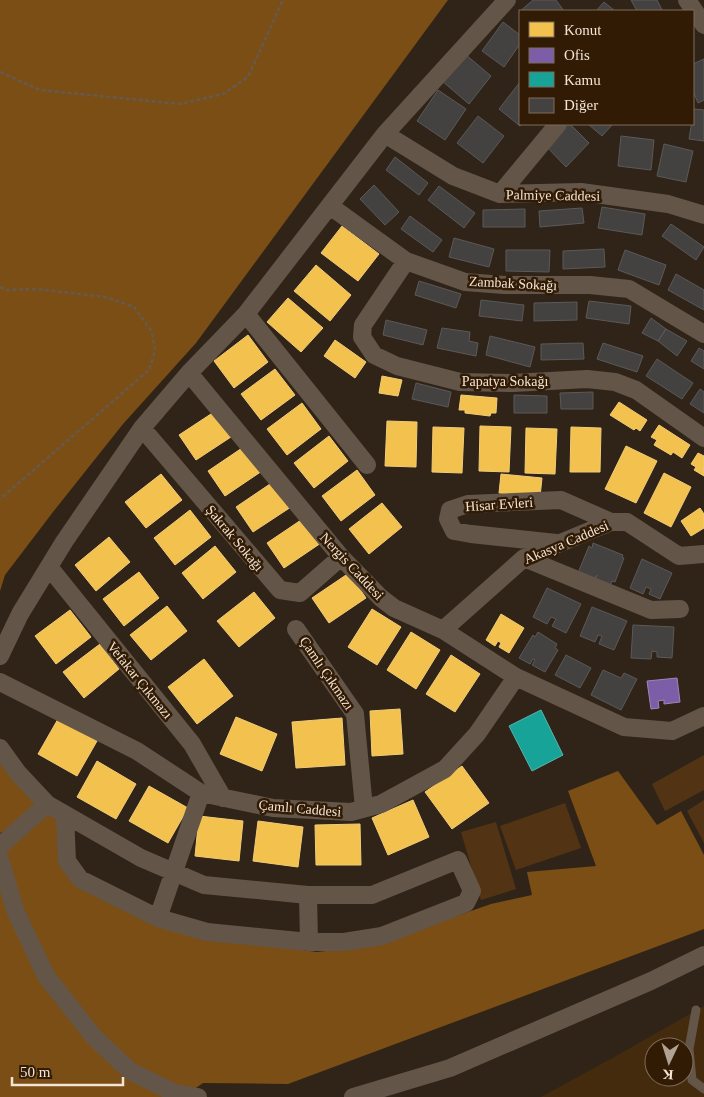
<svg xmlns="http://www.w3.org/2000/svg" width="704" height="1097" font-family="'Times New Roman',serif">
	<rect width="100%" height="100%" fill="#302418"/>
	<path fill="#442b0e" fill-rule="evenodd" d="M704,1006V1097H541L616,1056ZM654,1047H684V1077H654Z"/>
	<path fill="#523414" d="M704,755V790L665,811L652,784Z
		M704,800V843L687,811Z
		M565,803L581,848L516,870L500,826Z
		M496,822L516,889L481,900L461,832Z"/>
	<path fill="#7b4e15" d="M0,0H448L196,343L123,424L53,512L5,575L0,591Z
		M0,763L63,815V862L213,938L317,952L371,946L491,904L532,895L527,872L596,866L568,791L618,771L657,825L681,811L704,855V929L288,1084L203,1083L183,1097H0V847L47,812L0,833Z"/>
	<path fill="#f2c14e" stroke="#f2cc77" d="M342,226L379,254L358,281L321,253Z
		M316,265L351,295L330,321L294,291Z
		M288,298L323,328L301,352L267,322Z
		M248,335L268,362L234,388L214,361Z
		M335,340L366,362L355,378L324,356Z
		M275,369L295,395L261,420L241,394Z
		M382,376L402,380L398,396L379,393Z
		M461,395L497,398L496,413H491L490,416L465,413V410H459Z
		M619,402L647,420L640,431L636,428L634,430L610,415Z
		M302,403L321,429L287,455L267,429Z
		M217,410L234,435L196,460L179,435Z
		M387,421L417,422L416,467L385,466Z
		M659,425L690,445L682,458L673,452L671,455L654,445L657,440L651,437Z
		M480,426L511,427L509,472L479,471Z
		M433,427L464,428L462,473L432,472Z
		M571,427L601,428L600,472H570Z
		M526,428L557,429L555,474L525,473Z
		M329,436L348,461L314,488L294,463Z
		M245,446L262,471L225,496L208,471Z
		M626,446L657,461L636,503L605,489Z
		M698,453L704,456V476L694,470L696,467L691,464Z
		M357,470L375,495L341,521L322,496Z
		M664,473L691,487L671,527L644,513Z
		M161,474L182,500L146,528L125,502Z
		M501,474L542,478L540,497L499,493Z
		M273,482L291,507L253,532L236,507Z
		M382,503L402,527L369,554L349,529Z
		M700,508L704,514V528L691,536L681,521Z
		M190,510L211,537L175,565L154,538Z
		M304,518L321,543L284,568L267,543Z
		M109,537L130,562L96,591L75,565Z
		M215,546L236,572L203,599L182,573Z
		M139,572L159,598L124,626L103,599Z
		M349,573L366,598L329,623L312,598Z
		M254,592L275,618L239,647L217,621Z
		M167,606L187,631L151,660L130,635Z
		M372,609L401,627L377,665L348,647Z
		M70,610L91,637L56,664L35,636Z
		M501,614L524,628L509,653L499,647L501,643L498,641L495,646L486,640Z
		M411,632L440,650L416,689L387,670Z
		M100,644L119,669L84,698L63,672Z
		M451,655L480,674L455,712L426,694Z
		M204,659L233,696L197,724L168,687Z
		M400,709L403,754L372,756L370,711Z
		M236,717L277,734L262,771L220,754Z
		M342,718L345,765L296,768L292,722Z
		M58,719L97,741L77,776L38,754Z
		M97,761L136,784L116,819L77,797Z
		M462,766L489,803L452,829L425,792Z
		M149,786L188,808L168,843L129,821Z
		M413,800L429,837L388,855L372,818Z
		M199,816L243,821L239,861L195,856Z
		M258,821L303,827L298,867L253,861Z
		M360,824L361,865H316L315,825Z"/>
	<path fill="#7b5ea7" stroke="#9f86b5" d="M677,678L680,702L664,704V700L658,701L659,708L651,709L647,681Z"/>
	<path fill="#17a398" stroke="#59b6ab" d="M541,710L563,755L532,771L509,726Z"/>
	<path fill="#434240" stroke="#5b5959" d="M533,0H556L564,11H520V14L519,12Z
		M631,0H657L662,10L659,11H637Z
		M604,2L615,11H596Z
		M503,22L520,35V44L504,67L482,51Z
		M465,54L491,76L469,104L442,81Z
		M704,59V100L698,103L693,91V64Z
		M520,82V124H522L520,126L499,109Z
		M438,90L466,109L445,140L417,121Z
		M694,109L704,110V141L689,139Z
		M478,116L504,136L483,163L457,143Z
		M567,124H570L589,143L566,167L545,145Z
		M588,124H613L602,136Z
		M621,136L654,140L651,170L618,166Z
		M664,144L693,151L686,182L657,176Z
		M395,157L428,183L419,195L386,170Z
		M374,185L399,212L385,225L360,199Z
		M439,186L475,213L464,228L428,200Z
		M602,207L645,214L642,235L598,228Z
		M582,208L584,223L540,227L539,211Z
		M525,209V227H483V210Z
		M410,216L442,240L433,252L401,229Z
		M671,224L704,247L696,260L662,236Z
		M454,238L494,249L489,267L449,257Z
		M604,249L605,267L563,269V251Z
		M506,250H550L549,272L506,271Z
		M625,250L666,265L659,285L618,270Z
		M676,274L704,290V310L668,290Z
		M419,281L461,294L456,308L415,295Z
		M481,300L524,305L522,321L479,316Z
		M589,301L631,306L629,324L586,318Z
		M577,302V320L534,321V303Z
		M651,318L666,329L658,341L642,333Z
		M386,320L427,330L423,345L383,335Z
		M442,328L470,332L469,341L478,343L476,356L437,348Z
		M666,329L687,341L677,356L658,341Z
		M490,336L535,347L530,367L486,355Z
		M583,343L584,359L541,360V344Z
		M603,343L643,356L637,372L597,359Z
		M699,348L704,351V369L691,361Z
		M657,359L693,383L682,399L646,376Z
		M416,383L451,392L448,407L412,399Z
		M700,389L704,392V413L690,404Z
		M593,392V409H561L560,393Z
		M514,395L547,396V413H514Z
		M593,543L623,555L622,557L624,558L615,582L612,581L610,586L595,580L597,575L594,579L578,573L589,546L592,548Z
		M642,559L672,573L660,599L649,594L651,589L646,587L643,594L630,588Z
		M547,588L581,604L566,633L552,626L556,619L551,617L547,624L533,617Z
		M592,607L627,621L614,650L599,644L602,636L598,635L595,642L580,636Z
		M633,625L674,627L672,658L657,657V652L652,651L651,659L631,658Z
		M538,632L557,644L555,648L558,650L545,672L532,665L535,660L533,659L530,664L519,658L533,635L535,637Z
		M566,655L591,668L580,688L555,675Z
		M603,670L621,678L624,673L637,679L621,710L591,695Z"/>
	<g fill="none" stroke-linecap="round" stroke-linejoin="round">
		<path stroke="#665a4f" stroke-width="2.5" stroke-dasharray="4 2.5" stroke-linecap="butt" d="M0,72L40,90L180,104L223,94L248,77L283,0
			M0,287L7,290L36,289L106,297L134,307L152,332L155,351L149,370L0,499"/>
		<path stroke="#635648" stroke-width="9" d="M696,1010L689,1049L692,1080L704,1089"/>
		<path stroke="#635648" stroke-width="18" d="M687,0L704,25
			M385,134L453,176L500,194L581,192L668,204L704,215
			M500,194L558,124
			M330,206L406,261L465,282L504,285H590L629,289L704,334
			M406,261L363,325L362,337L374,355L397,366L460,382L513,383L587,379L615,382L636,390L704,438
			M246,314L367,465
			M189,373L341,557L381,598L394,608L443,630L516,677L624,727L672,731L704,716
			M142,428L280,590L300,593L341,557
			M556,543L471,534L454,531L448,519L450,510L468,504L561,500L611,522
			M524,558L651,610L680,609
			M49,567L192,744L223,798
			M296,629L355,714L364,808
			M443,630L524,558L611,522H627L679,556L704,554
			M0,656L20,614L64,542L142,428L189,373L246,314L385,134L507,0
			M0,682L137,751L201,793L273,808L351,812L381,804L445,769L477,734L516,677
			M0,748L18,773L47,804L141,858L204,885L308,895H372L458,860L472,891L466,903L382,936L344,942H309L207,932L158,918L80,879L67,861L65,815
			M0,846L47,804
			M0,859L15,910L46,976L94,1037L130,1071L175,1093L198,1097
			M308,895L309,942
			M158,918L201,793
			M353,1097L450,1068L651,981L704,955"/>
	</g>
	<g text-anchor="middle" stroke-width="5" stroke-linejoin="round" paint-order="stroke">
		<g font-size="14" fill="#f3e4d6" stroke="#311b04">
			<text transform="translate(553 195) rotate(1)" y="5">Palmiye Caddesi</text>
			<text transform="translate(513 283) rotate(3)" y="5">Zambak Sokağı</text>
			<text x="505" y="386">Papatya Sokağı</text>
			<text transform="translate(499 504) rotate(-4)" y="5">Hisar Evleri</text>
			<text transform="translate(235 538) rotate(50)" y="5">Şakrak Sokağı</text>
			<text transform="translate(566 542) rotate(-23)" y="5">Akasya Caddesi</text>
			<text transform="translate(352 566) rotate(47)" y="5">Nergis Caddesi</text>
			<text transform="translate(327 673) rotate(56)" y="5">Çamlı Çıkmazı</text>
			<text transform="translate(140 680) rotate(51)" y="5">Vefakar Çıkmazı</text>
			<text transform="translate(300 808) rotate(5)" y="5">Çamlı Caddesi</text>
		</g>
	</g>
	<rect x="519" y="10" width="175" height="115" fill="#311b04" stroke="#7f6b58"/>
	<rect x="529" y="22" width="25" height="15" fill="#f2c14e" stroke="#7f6b58"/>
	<text x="564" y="35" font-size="15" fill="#f3e4d6">Konut</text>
	<rect x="529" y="48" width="25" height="15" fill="#7b5ea7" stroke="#7f6b58"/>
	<text x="564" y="60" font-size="15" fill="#f3e4d6">Ofis</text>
	<rect x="529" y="72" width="25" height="15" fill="#17a398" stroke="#7f6b58"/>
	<text x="564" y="85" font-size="15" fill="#f3e4d6">Kamu</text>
	<rect x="529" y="98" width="25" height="15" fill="#434240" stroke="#7f6b58"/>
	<text x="564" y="110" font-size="15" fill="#f3e4d6">Diğer</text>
	<g transform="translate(669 1062) rotate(184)"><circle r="24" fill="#311b04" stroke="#7f6b58"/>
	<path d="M0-4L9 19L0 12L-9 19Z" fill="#afa194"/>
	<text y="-8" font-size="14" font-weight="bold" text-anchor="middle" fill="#f3e4d6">K</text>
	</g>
	<path d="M12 1077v8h111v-8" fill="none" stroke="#f3e4d6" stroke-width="2.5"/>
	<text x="20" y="1077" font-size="15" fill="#f3e4d6" stroke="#311b04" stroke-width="4" paint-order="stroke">50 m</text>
</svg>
